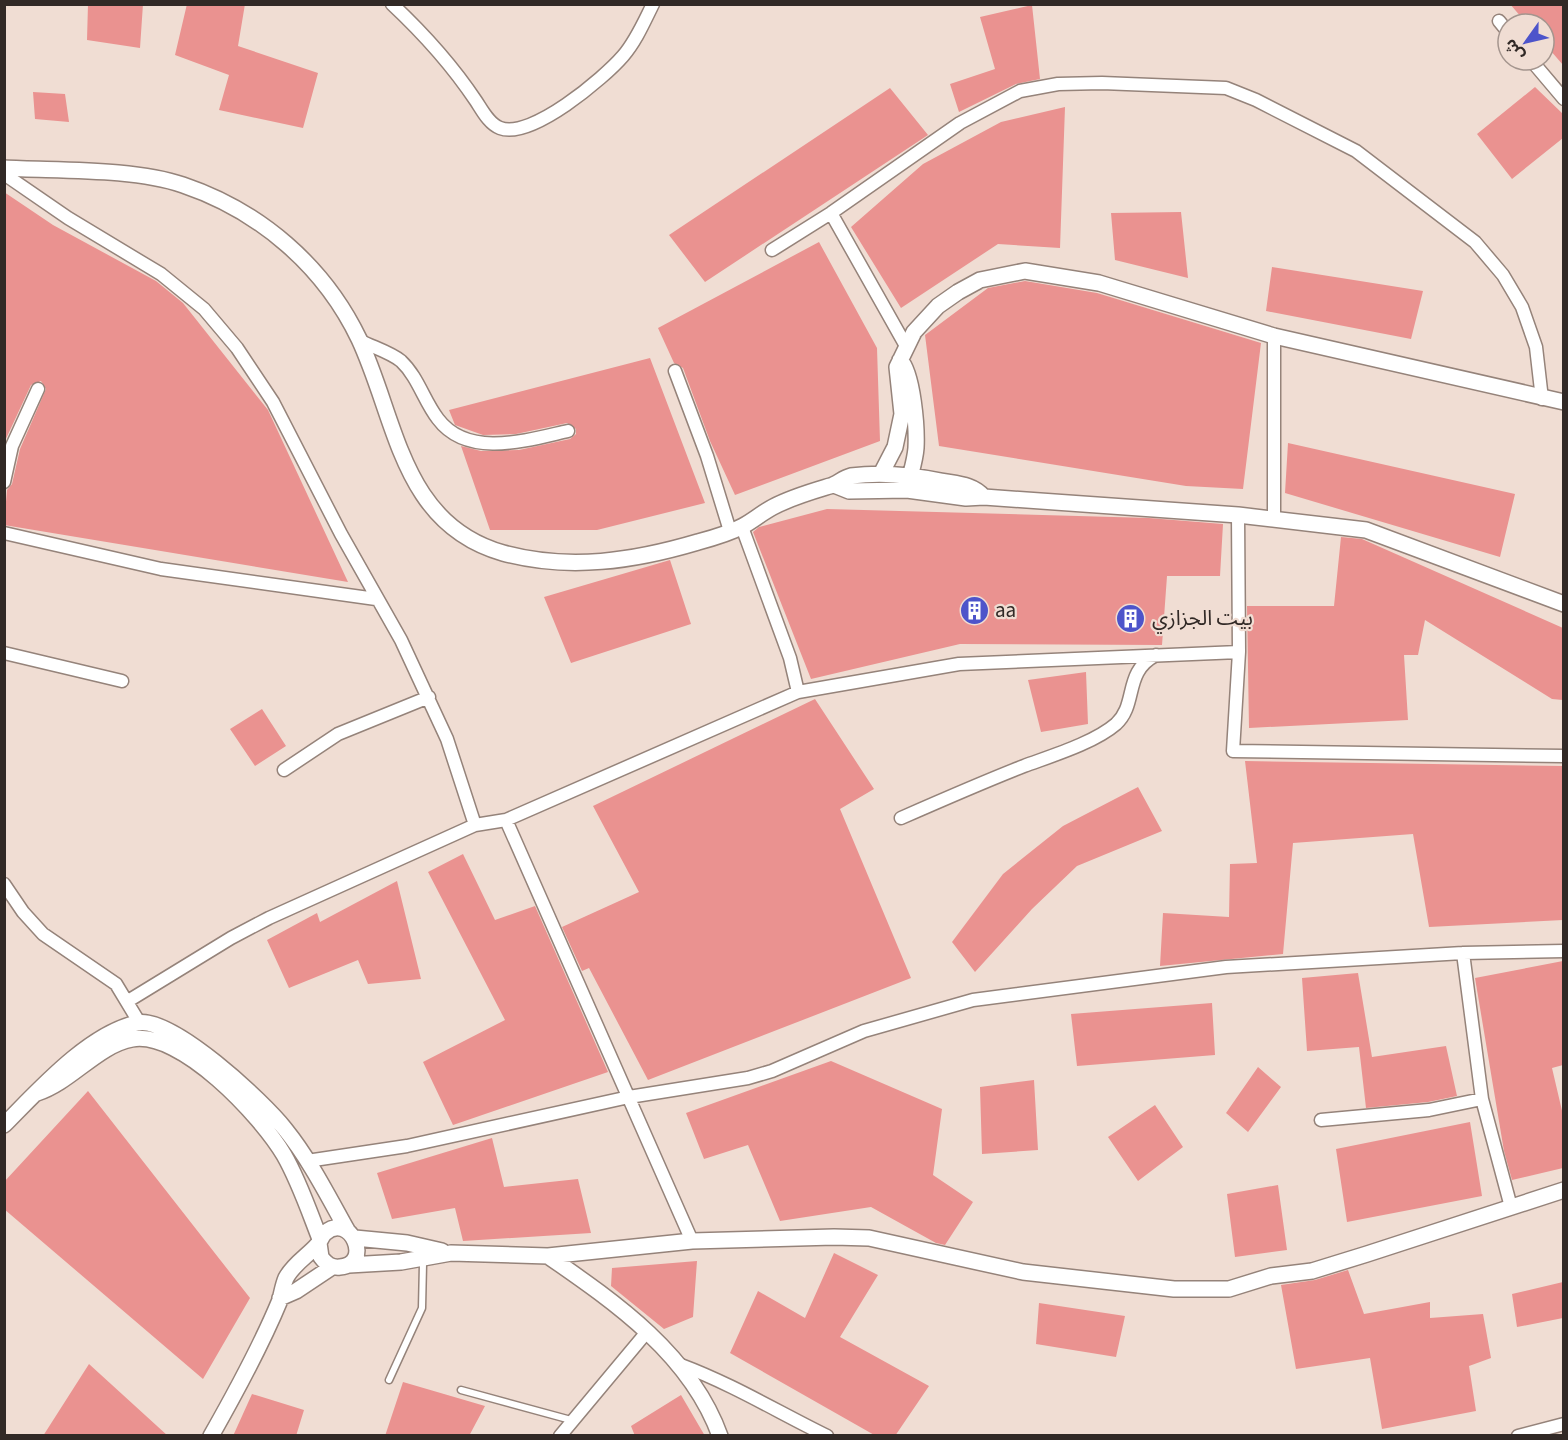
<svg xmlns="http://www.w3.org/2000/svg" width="1568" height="1440" font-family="'Source Sans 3','Noto Sans Arabic',sans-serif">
	<rect width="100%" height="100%" fill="#f0ddd3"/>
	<path fill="#ea9290" d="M88,4H143L140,48L87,40Z
		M187,4H245L238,46L318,73L303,128L219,110L229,75L175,55Z
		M1510,4H1563V65L1544,43V24H1527Z
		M1032,5L1040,79L1016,84L959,112L950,84L995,69L980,17Z
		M1535,87L1563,114V138L1512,179L1477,134Z
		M890,88L928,135L705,282L669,235Z
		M33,92L65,94L69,122L35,119Z
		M1065,107L1060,248L998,244L901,308L851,227L923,164L1001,122Z
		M4,192L53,225L156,281L183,303L268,410L348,582L4,525L7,490L12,484L20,449L46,389L41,381L31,385L4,443Z
		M1181,212L1188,278L1115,260L1111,213Z
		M819,242L877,348L880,441L735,495L710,441L683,368L674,363L658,328Z
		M1272,267L1423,291L1411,339L1266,311Z
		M1025,281L1097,293L1261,343L1243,489L1186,486L939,446L925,335L988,288Z
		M650,358L705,503L597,530H490L461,446L481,451L519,450L570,439L576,434V429L567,423L516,434L483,435L455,425L449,410Z
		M1288,443L1515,494L1500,557L1285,493Z
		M827,509L1149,518L1223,524L1220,576H1167L1162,645L960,644L811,679L753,532L759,527Z
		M1341,537L1362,539L1563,628V700L1552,699L1425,620L1418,655H1404L1408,720L1249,728L1247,606H1334Z
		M670,560L691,624L571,663L544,597Z
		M1086,672L1088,724L1041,732L1028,680Z
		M815,699L874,789L840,809L911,978L648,1080L589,968L582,971L562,927L639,892L593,806Z
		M262,709L286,746L255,766L230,729Z
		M1245,761L1563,766V920L1429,927L1413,834L1293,843L1283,954L1160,966L1163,913L1229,917L1230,864L1257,863Z
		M1138,787L1162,831L1077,866L1032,909L975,972L952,942L1003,874L1063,826Z
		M463,854L495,920L535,906L608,1072L453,1125L423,1062L505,1020L428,872Z
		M397,881L421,979L368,984L358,960L289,988L267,940L317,913L320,922Z
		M1563,961V1065L1552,1068L1563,1115V1168L1512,1180L1504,1151L1475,978Z
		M1358,973L1372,1057L1446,1046L1457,1096L1428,1102L1366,1108L1359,1047L1307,1051L1302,978Z
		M1212,1003L1215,1055L1077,1066L1071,1014Z
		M831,1061L942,1109L933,1175L973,1202L945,1245L936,1243L871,1207L780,1221L748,1145L704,1159L686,1113Z
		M1258,1067L1281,1087L1248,1132L1226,1113Z
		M1034,1080L1038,1150L982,1154L980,1087Z
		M88,1091L250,1298L203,1379L4,1209V1182Z
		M1155,1105L1183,1147L1138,1181L1108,1137Z
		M1470,1122L1482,1196L1347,1222L1336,1149Z
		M492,1138L504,1187L578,1179L591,1233L463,1241L455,1208L392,1219L377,1173Z
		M1278,1185L1287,1250L1235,1257L1227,1194Z
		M834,1253L878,1275L840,1337L929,1386L895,1436H876L730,1353L758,1291L805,1318Z
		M697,1261L693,1317L664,1329L611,1286L612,1268Z
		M1348,1270L1364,1314L1430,1302V1318L1483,1314L1491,1358L1469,1366L1476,1411L1382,1429L1370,1358L1296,1369L1281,1285L1315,1280Z
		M1563,1282V1318L1517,1327L1512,1294Z
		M1039,1303L1125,1316L1116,1357L1036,1344Z
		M89,1364L168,1436H43Z
		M403,1382L485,1406L469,1436H385Z
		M252,1394L304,1410L296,1436H233Z
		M681,1395L705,1436H635L631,1426Z"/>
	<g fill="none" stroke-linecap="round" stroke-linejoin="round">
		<defs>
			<path id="service" d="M389,1380L422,1308L423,1264L420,1259
				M461,1390L571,1420"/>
			<path id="minor" d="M392,4C424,34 452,65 476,101C482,110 489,124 500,128C531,140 604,78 623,56C636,41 644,22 653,4
				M1499,21L1508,32
				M1531,60L1564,99
				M4,174L68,218L161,274L204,309L237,348L273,402L341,534L401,640L447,739L475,825
				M831,213L906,346
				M772,250L831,213L960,123L1020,91L1058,84L1102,83L1226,88L1256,100L1356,151L1475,242L1503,275L1522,307L1536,347L1542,399
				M359,340C372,347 390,352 401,361C418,377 424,401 438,419C468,459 528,440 568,431
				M675,371L707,456L730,531
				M4,482L12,446L38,389
				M1238,515L1239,652L1233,751L1564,756
				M1274,519V336
				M742,527L790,658L798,692
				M4,533L161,569L376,599
				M4,653L122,681
				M284,770L338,734L429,697
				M901,818C942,800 983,782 1024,766C1051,756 1094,743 1116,724C1138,704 1123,672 1156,655
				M506,820L692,1241
				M4,884L23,912L43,934L116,984L139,1022
				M1463,953L1482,1099L1511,1207
				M128,1001L231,938L269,918L475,825L506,820L798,692L959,664L1239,652
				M1321,1120L1429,1110L1482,1099
				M307,1161L407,1146L629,1097L748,1078L772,1071L864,1031L973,1000L1226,967L1463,953L1564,951
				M681,1365C732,1384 778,1412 827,1436
				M560,1436L646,1333
				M1518,1436L1564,1424"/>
			<path id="tertiary" d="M4,168C58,171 134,168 183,185C260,211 324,266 359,339C397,420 401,524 503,553C569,571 634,561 698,542C713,538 730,533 743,526C754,520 763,512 773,507C792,497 810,492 830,486C837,484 843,478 851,476C880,472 912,475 941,481C957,484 973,484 984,497
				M900,360C913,373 917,428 916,448C915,461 911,472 908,485
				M881,474L895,447L902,414L897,367L914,332L938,306L958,292L980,280L1025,271L1099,283L1274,336L1564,402
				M834,485L849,491L907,490L966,498L984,497L1238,515L1366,530L1564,604
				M37,1093C71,1082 98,1045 132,1039C181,1030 261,1116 284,1155C299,1181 309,1211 320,1239
				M4,1125C38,1091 88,1034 137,1023C171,1015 264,1102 285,1129C310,1160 328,1196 347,1230
				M355,1238L407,1243L442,1251
				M548,1256C616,1303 691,1355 720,1436
				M349,1265L401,1262L451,1253L548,1256L692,1241L834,1237L869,1238L1023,1272L1174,1289H1229L1271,1276L1312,1271L1367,1254L1564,1190
				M280,1298L296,1291L332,1267
				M211,1436C236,1392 261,1346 280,1300C282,1292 283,1285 286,1278C294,1263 308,1256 318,1244C320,1241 322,1236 325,1233C350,1211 374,1264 340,1267C331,1268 326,1264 321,1257L319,1243"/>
		</defs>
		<use href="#service" stroke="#95837a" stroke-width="9"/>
		<use href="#minor" stroke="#95837a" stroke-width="15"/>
		<use href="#tertiary" stroke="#95837a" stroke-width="18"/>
		<use href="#service" stroke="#fff" stroke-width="6"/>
		<use href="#minor" stroke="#fff" stroke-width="12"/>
		<use href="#tertiary" stroke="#fff" stroke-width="15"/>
	</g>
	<defs>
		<symbol id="building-disc" viewBox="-11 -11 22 22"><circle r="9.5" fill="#4d54ca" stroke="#f0ddd3"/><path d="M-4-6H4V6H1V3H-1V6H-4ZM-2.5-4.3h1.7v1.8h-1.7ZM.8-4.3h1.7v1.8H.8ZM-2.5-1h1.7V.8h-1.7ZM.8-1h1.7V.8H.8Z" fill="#fff"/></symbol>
	</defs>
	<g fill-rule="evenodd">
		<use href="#building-disc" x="958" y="594" width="33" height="33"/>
		<use href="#building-disc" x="1114" y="602" width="33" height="33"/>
	</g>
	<g text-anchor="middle" stroke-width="4.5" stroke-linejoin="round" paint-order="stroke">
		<g font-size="21" fill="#312926" stroke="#f0ddd3" text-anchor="start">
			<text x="995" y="617">aa</text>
			<text x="1152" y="625">بيت الجزازي</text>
		</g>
	</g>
	<rect width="1568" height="1440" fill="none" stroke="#312926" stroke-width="12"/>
	<g transform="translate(1526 42) rotate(236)"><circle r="28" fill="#f0ddd3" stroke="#a4958e" stroke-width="1.5"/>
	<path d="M0-4.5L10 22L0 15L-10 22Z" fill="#4d54ca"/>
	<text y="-9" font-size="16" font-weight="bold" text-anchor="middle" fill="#312926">ش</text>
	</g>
</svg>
